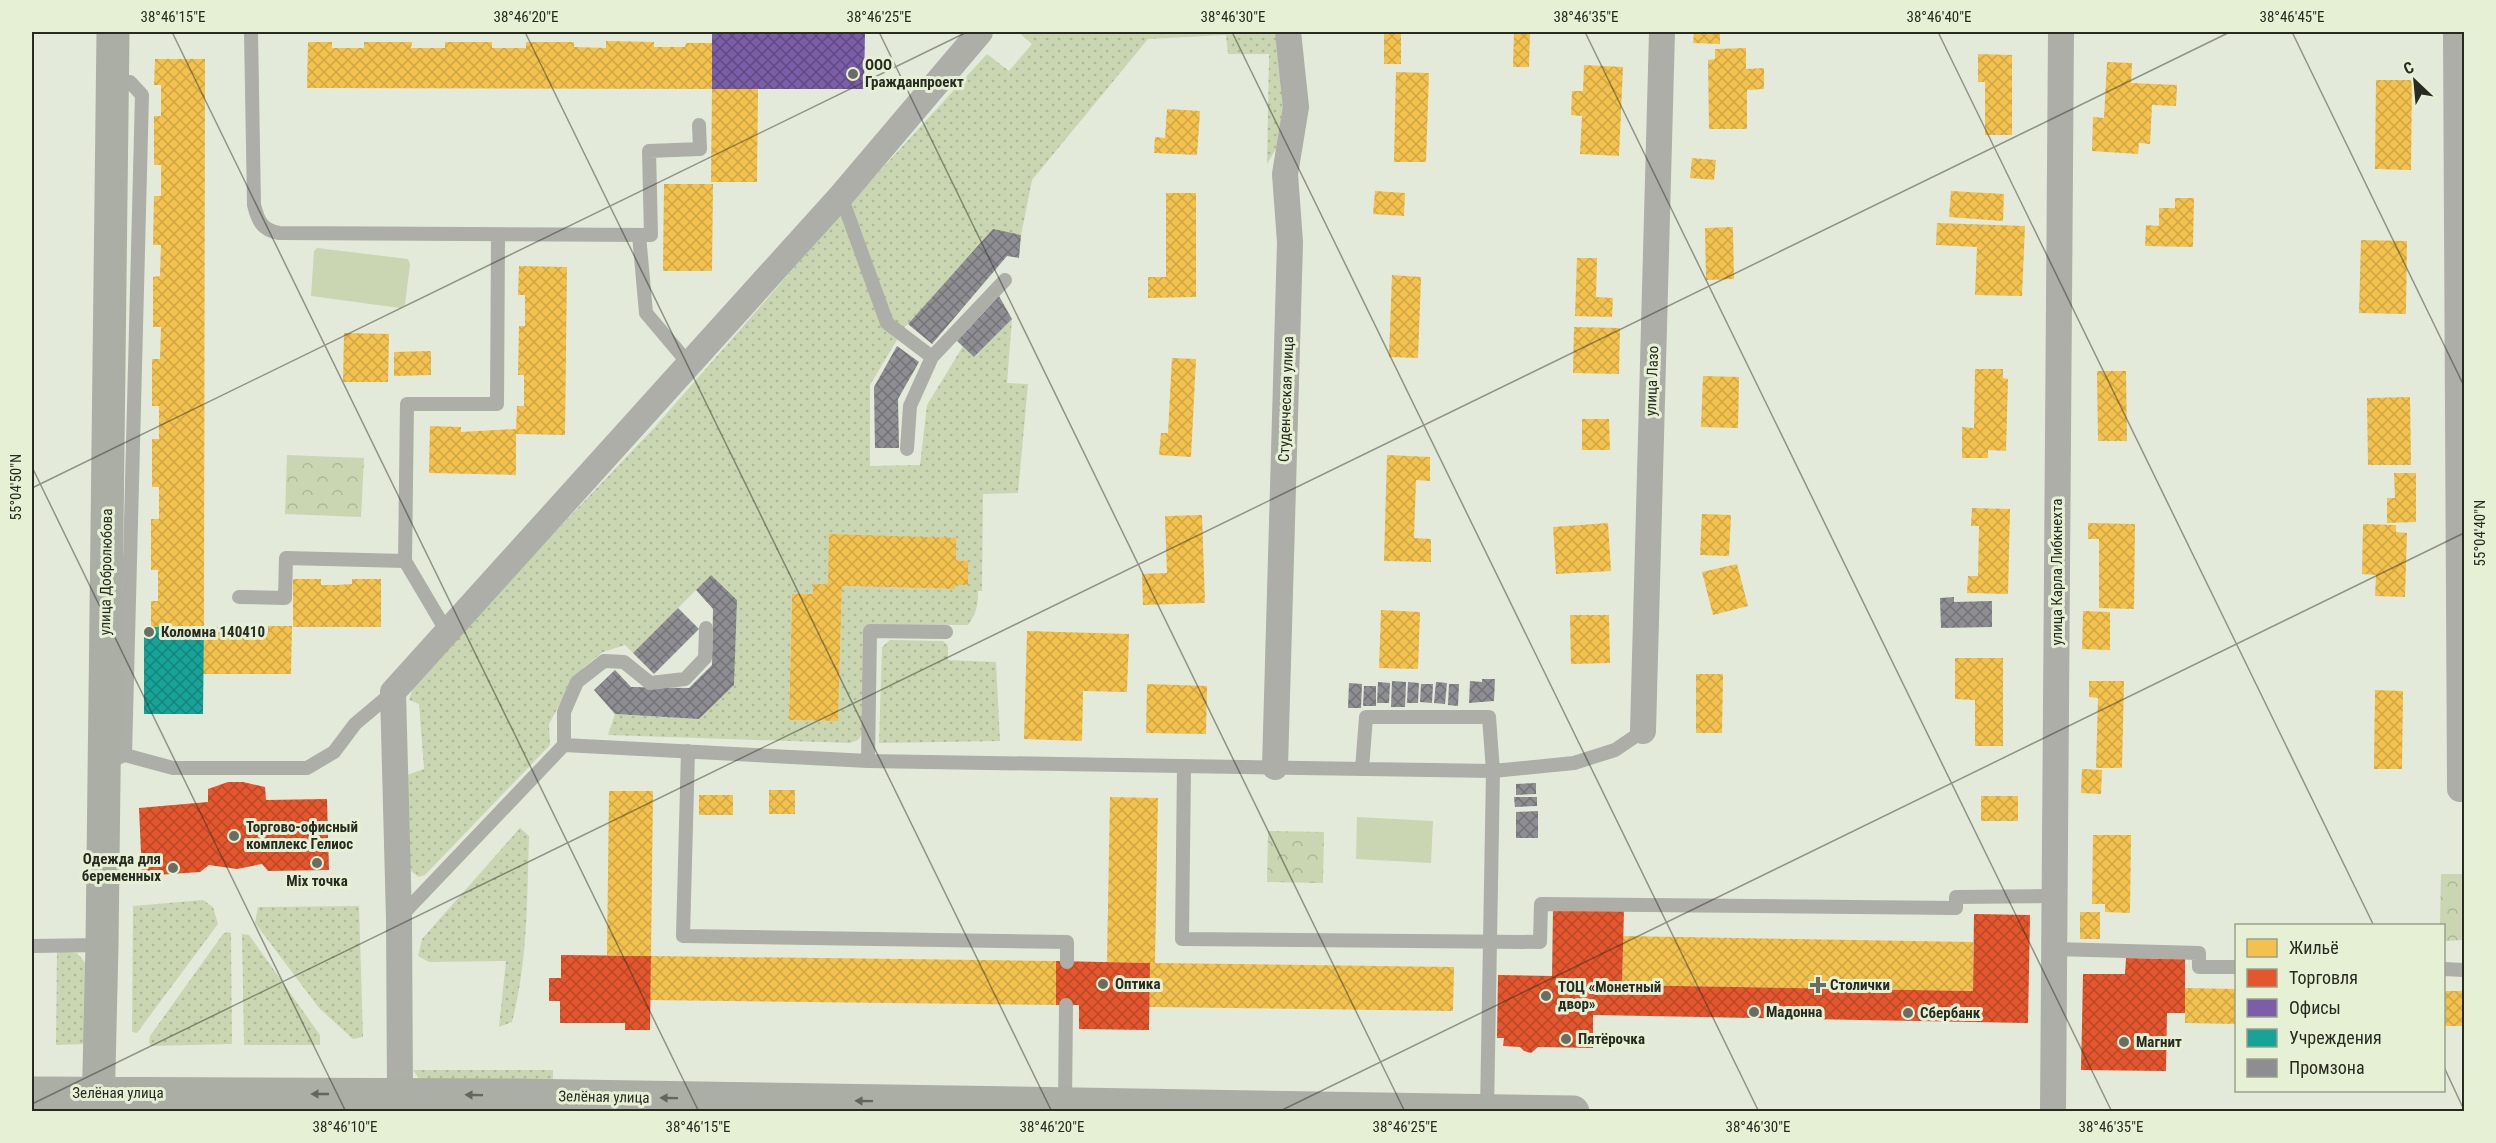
<svg xmlns="http://www.w3.org/2000/svg" width="2496" height="1143" font-family="'Roboto Condensed',sans-serif">
	<defs>
		<pattern id="grass-dots" width="8" height="8" patternUnits="userSpaceOnUse" patternTransform="scale(1.5)"><rect width="8" height="8" fill="#c9d6b1"/><path d="M2 2h.1M6 6h.1" fill="none" stroke="#adb898" stroke-width="1.8" stroke-linecap="round"/></pattern>
		<pattern id="park-crowns" width="20" height="18" patternUnits="userSpaceOnUse" patternTransform="scale(1.5)"><rect width="20" height="18" fill="#c9d6b1"/><path d="M2 6a3 3 0 1 1 6 0M12 15a3 3 0 1 1 6 0" fill="none" stroke="#adb898"/></pattern>
		<pattern id="homes-cross-hatch" width="8" height="8" patternUnits="userSpaceOnUse" patternTransform="scale(1.5)"><rect width="8" height="8" fill="#f2c14e"/><path d="M0 0l8 8M0 8l8-8" fill="none" stroke="#d0a644"/></pattern>
		<pattern id="shops-cross-hatch" width="8" height="8" patternUnits="userSpaceOnUse" patternTransform="scale(1.5)"><rect width="8" height="8" fill="#e4572e"/><path d="M0 0l8 8M0 8l8-8" fill="none" stroke="#b94827"/></pattern>
		<pattern id="offices-cross-hatch" width="8" height="8" patternUnits="userSpaceOnUse" patternTransform="scale(1.5)"><rect width="8" height="8" fill="#7b5ea7"/><path d="M0 0l8 8M0 8l8-8" fill="none" stroke="#5f4a80"/></pattern>
		<pattern id="public-cross-hatch" width="8" height="8" patternUnits="userSpaceOnUse" patternTransform="scale(1.5)"><rect width="8" height="8" fill="#17a398"/><path d="M0 0l8 8M0 8l8-8" fill="none" stroke="#15857c"/></pattern>
		<pattern id="industry-cross-hatch" width="8" height="8" patternUnits="userSpaceOnUse" patternTransform="scale(1.5)"><rect width="8" height="8" fill="#8d8d92"/><path d="M0 0l8 8M0 8l8-8" fill="none" stroke="#737377"/></pattern>
	</defs>
	<rect width="100%" height="100%" fill="#e4eada"/>
	<path fill="url(#grass-dots)" fill-rule="evenodd" d="M1021,32H1279L1288,107L1283,137L1267,164L1269,54H1228L1226,35L1148,39L1032,180L1021,235L993,230L904,328L870,385V466L920,465L927,405L963,346L975,357L1012,319L1007,383L1028,384L1018,493L983,494L982,591H978C978,605 977,613 968,625H867L862,734L858,740L850,743L608,735L615,714L699,719L734,685L737,600L711,575L633,653L625,645L603,652L584,667L569,687L549,724L550,745L425,875L419,877L412,872L405,860L407,775L424,769L419,704L409,700L416,678L654,428L855,198L987,54L1009,71L1032,44L1019,33ZM956,538V560L968,561V585H955V589L842,586L838,721L789,720L792,594H813V584H828Z
		M890,640L943,641L948,646V660L996,662L1000,741L879,743L882,647Z
		M520,828L529,836C527,899 528,961 512,1022L499,1027L506,961L429,962L418,956L422,939Z
		M203,900L213,907L218,924L137,1033L132,1032L133,906Z
		M359,906L363,1037L353,1039L319,1008L255,923L258,907Z
		M227,932L231,933L232,1044L151,1046L149,1042L150,1036L223,934Z
		M242,934L249,935L320,1035V1045H244Z
		M57,951L77,953L88,966L86,1044L56,1045Z
		M413,1070H553V1086L421,1081Z"/>
	<path fill="url(#park-crowns)" d="M287,455L364,458L361,517L285,514Z
		M1268,831L1324,832L1323,883L1267,882Z
		M2441,874H2464V940L2444,941V926L2440,925Z"/>
	<path fill="#c9d6b1" d="M317,248L408,259L410,264L405,305L400,308L311,296L314,251Z
		M1357,817L1433,821L1431,863L1356,859Z"/>
	<path fill="url(#homes-cross-hatch)" d="M1384,32H1401V64H1384Z
		M1694,32H1720V44L1693,43Z
		M1514,33H1530L1529,67H1513Z
		M606,41L654,42V47H685L686,43H712V89L307,88L308,42H332V48H364V42H412L411,48H445V42H492V48H526V42H574V47L606,48Z
		M1746,48V69L1764,68V89L1747,90V129H1709L1708,60L1715,59V49Z
		M1978,54L2012,55V135H1985V82H1978Z
		M155,59H205L204,627H151V601H158V570H151V519H159V487H152V439H159V406H152V359H160L161,327H153V277L160,276L161,245H153L154,196H161V165H154V116H161V85H154Z
		M2107,62L2132,63L2131,83L2177,85L2176,106L2152,105L2150,144L2139,143L2138,154L2092,151L2093,117L2104,118Z
		M1584,65L1623,67L1619,156L1580,154L1582,116L1571,115L1572,91H1583Z
		M1396,72L1429,73L1426,162H1394Z
		M2376,80H2412L2411,170L2375,169Z
		M712,89H758L757,182H711Z
		M1167,109L1200,111L1197,155L1154,153L1155,137L1165,138Z
		M1692,158L1716,160L1714,180L1690,178Z
		M664,184H713L712,271H663Z
		M1375,191L1405,193L1404,216L1373,214Z
		M1951,191L2004,194L2003,221L1949,217Z
		M1166,193H1196V297L1148,298V277H1166Z
		M2175,198H2194L2193,247L2145,246L2146,225L2159,226V208H2175Z
		M1937,223L2025,226L2022,296L1975,295L1977,247L1936,245Z
		M1733,227L1734,279L1706,280L1705,228Z
		M2361,240L2407,241L2406,314L2359,313Z
		M1577,258H1597L1596,297L1613,298L1612,317L1575,316Z
		M519,266L567,267L565,435L516,434V475L429,473L430,426L461,427V432L516,429L517,406H524V375H518L519,326H525V295H518Z
		M1392,275L1421,277L1418,358L1389,357Z
		M1574,327L1620,328L1619,374L1573,373Z
		M344,333L389,334L388,382H343Z
		M431,351V375L394,376V352Z
		M1172,358L1196,359L1191,457L1159,455L1161,433H1168Z
		M1975,369H2003V378L2008,379L2006,451L1988,450V458H1962V427L1974,428Z
		M2097,371H2126L2127,441H2098Z
		M1703,376L1739,377L1738,428L1701,427Z
		M2410,397L2411,465H2368L2367,398Z
		M1582,419H1609L1610,450H1582Z
		M1387,455L1430,457V481L1416,480L1414,538L1431,539V562L1384,561Z
		M2394,473H2416V522L2387,523V498H2395Z
		M1972,508L2010,509L2008,594L1967,593L1968,576H1978L1979,526H1971Z
		M1702,514L1731,515L1729,556L1700,555Z
		M1202,515L1205,603L1143,605L1142,574L1167,573L1165,516Z
		M1608,523L1611,571L1556,574L1553,527Z
		M2088,523L2135,524L2134,609L2099,608V539H2088Z
		M2363,524L2396,525V532L2407,533L2405,597L2375,596L2376,575L2362,574Z
		M829,534L956,538V560L968,561V585H955V589L842,586L838,721L789,720L792,594H813V584H828Z
		M1737,564L1748,606L1713,615L1702,572Z
		M293,579H321V585H336L352,584V579H381V627H293Z
		M1381,610L1420,612L1418,669L1379,668Z
		M2083,611L2110,612V650L2082,649Z
		M1570,615H1609L1610,663L1571,664Z
		M268,626H292L291,674H203L204,627H237V632L268,633Z
		M1027,631L1129,634L1127,692L1083,691L1082,741L1024,739Z
		M1955,658H2003V746H1975V700L1955,699Z
		M1696,674H1723L1722,733H1696Z
		M2089,681H2124L2122,768H2096L2098,698L2089,697Z
		M1147,684L1207,686L1206,734L1146,733Z
		M2375,690L2403,691L2402,769H2374Z
		M2082,769L2102,770L2101,794L2081,793Z
		M769,790H795V814H769Z
		M609,791H653L651,956L607,955Z
		M699,795H733V815H699Z
		M1981,796H2018V821H1981Z
		M1110,797L1158,798L1155,963L1454,967L1453,1011L1149,1007L1150,963L1107,962Z
		M2093,835H2131L2130,913L2105,912V904H2092Z
		M2080,912H2100V939H2080Z
		M1623,936L1973,942V991L1622,985Z
		M651,956L1056,961V1005L650,1000Z
		M2185,988L2236,989V1024L2185,1023Z
		M2444,991H2464V1026H2444Z"/>
	<path fill="url(#shops-cross-hatch)" d="M228,782H243L265,787L266,800L327,799L329,870L268,871L262,864L237,869L209,865L200,872L142,876L139,808L208,802V789Z
		M1553,909L1624,910L1622,985L1973,991L1974,914L2030,915L2028,1023L1593,1015V1048L1538,1047L1531,1053L1524,1051L1520,1047L1503,1046L1504,1038H1497L1498,975L1552,976Z
		M561,955L651,956L650,1030H625V1023H560V1001H549V978H561Z
		M2126,958L2185,959V1013H2167L2166,1071L2081,1070L2083,974H2125Z
		M1056,961L1150,963L1149,1030L1079,1029V1005H1056Z"/>
	<path fill="url(#offices-cross-hatch)" d="M712,32H865L864,89H712Z"/>
	<path fill="url(#public-cross-hatch)" d="M144,627H204L203,714H144Z"/>
	<path fill="url(#industry-cross-hatch)" d="M993,229L1021,235L1019,258L1007,256L932,344L908,324Z
		M999,296L1012,319L974,357L957,341Z
		M897,346L919,362L898,399L899,448H875L874,387Z
		M711,575L737,600L734,685L699,719L615,714L594,690L615,670L631,687L689,688L712,665L713,609L696,590Z
		M1954,597V602L1992,601V627L1941,628L1940,598Z
		M678,608L699,629L654,674L633,653Z
		M1482,679H1495L1494,701L1469,703L1470,681L1482,682Z
		M1392,681L1406,682L1405,707H1391Z
		M1378,682L1390,683L1389,703H1377Z
		M1408,682L1419,683L1418,703H1407Z
		M1436,682L1447,683L1445,704L1434,703Z
		M1349,683L1362,684L1361,708H1348Z
		M1421,684H1433L1432,703L1420,702Z
		M1449,684H1459L1458,706L1448,705Z
		M1364,686H1376V706H1363Z
		M1536,783V794L1516,795V784Z
		M1514,797H1537V806L1515,807Z
		M1538,811V838H1516V812Z"/>
	<g fill="none" stroke-linecap="round" stroke-linejoin="round">
		<path stroke="#acaea7" stroke-width="14" d="M251,32L254,205C258,221 262,230 279,233L651,235L649,151L700,149L699,125
			M841,196L887,323L932,357
			M639,235L646,313L689,364
			M907,449L910,406L932,357L1005,280
			M239,597L285,598L286,558L405,561
			M447,632L405,561L407,404H497L498,235
			M564,745V712L577,682L604,661L624,662L650,683L685,679L705,658L706,628
			M688,751L683,936L1067,942V962
			M125,755L173,768H307L334,752L355,724L393,692
			M868,761L870,631L946,632
			M104,763L125,755L142,95L130,82L112,83
			M1184,766L1182,939L1540,942L1541,904L1956,908V897L2055,896
			M1362,769L1366,717H1489L1493,771L1487,1110
			M400,917L564,745L868,761L1493,771L1574,763L1615,750L1643,731
			M32,946L101,945
			M2054,949L2199,953V967H2236
			M2444,969L2464,970
			M1065,1104L1066,1005"/>
		<path stroke="#acaea7" stroke-width="26" d="M2456,32L2460,789
			M1643,731L1662,32
			M1275,767L1290,242L1285,174L1296,107L1288,32
			M400,1094L399,919L393,692L841,196L980,32
			M2053,1112L2061,32"/>
		<path stroke="#aaaea4" stroke-width="33" d="M32,1093L515,1095L1573,1112
			M98,1112L102,945L113,32"/>
	</g>
	<defs><path id="oneway-solid" d="M-6-.8H1V-3.2L6.5 0L1 3.2V.8H-6Z" transform="scale(1.5)"/></defs>
	<g fill="#62665c">
		<use href="#oneway-solid" transform="translate(320 1094) rotate(-180)"/>
		<use href="#oneway-solid" transform="translate(474 1095) rotate(-179)"/>
		<use href="#oneway-solid" transform="translate(669 1098) rotate(-179)"/>
		<use href="#oneway-solid" transform="translate(864 1101) rotate(-179)"/>
	</g>
	<path fill="none" stroke="#282b21" stroke-width="1.5" stroke-opacity="0.45" d="M172,32L699,1112M525,32L1052,1112M879,32L1405,1112M1232,32L1759,1112M1585,32L2112,1112M1938,32L2374,926M2292,32L2464,386M32,467L346,1112M32,488L967,32M2444,1067L2464,1110M32,1104L2230,32M1278,1112L2464,533"/>
	<g fill="#6a6e62" stroke="#e6f0d4" stroke-width="2">
		<circle cx="853" cy="74" r="6"/>
		<circle cx="149" cy="632" r="6"/>
		<circle cx="234" cy="836" r="6"/>
		<circle cx="317" cy="863" r="6"/>
		<circle cx="173" cy="868" r="6"/>
		<circle cx="1103" cy="984" r="6"/>
		<path d="M1815 976h6v6h6v6h-6v6h-6v-6h-6v-6h6z"/>
		<circle cx="1546" cy="996" r="6"/>
		<circle cx="1754" cy="1012" r="6"/>
		<circle cx="1908" cy="1013" r="6"/>
		<circle cx="1566" cy="1039" r="6"/>
		<circle cx="2124" cy="1042" r="6"/>
	</g>
	<g text-anchor="middle" stroke-width="6" stroke-linejoin="round" paint-order="stroke">
		<g font-size="15" font-weight="bold" fill="#282b21" stroke="#e6f0d4" text-anchor="start">
			<text x="865" y="70">ООО<tspan x="865" dy="17">Гражданпроект</tspan></text>
			<text x="161" y="637">Коломна 140410</text>
			<text x="246" y="832">Торгово-офисный<tspan x="246" dy="17">комплекс Гелиос</tspan></text>
			<text x="161" y="864" text-anchor="end">Одежда для<tspan x="161" dy="17">беременных</tspan></text>
			<text x="317" y="886" text-anchor="middle">Mix точка</text>
			<text x="1115" y="989">Оптика</text>
			<text x="1830" y="990">Столички</text>
			<text x="1558" y="992">ТОЦ «Монетный<tspan x="1558" dy="17">двор»</tspan></text>
			<text x="1766" y="1017">Мадонна</text>
			<text x="1920" y="1018">Сбербанк</text>
			<text x="1578" y="1044">Пятёрочка</text>
			<text x="2136" y="1047">Магнит</text>
		</g>
		<g font-size="15" fill="#282b21" stroke="#e6f0d4">
			<text transform="translate(1652 381) rotate(-88)" y="5">улица Лазо</text>
			<text transform="translate(1286 399) rotate(-88)" y="5">Студенческая улица</text>
			<text transform="translate(106 572) rotate(-89)" y="5">улица Добролюбова</text>
			<text transform="translate(2057 572) rotate(-90)" y="5">улица Карла Либкнехта</text>
			<text x="118" y="1098">Зелёная улица</text>
			<text transform="translate(604 1097) rotate(1)" y="5">Зелёная улица</text>
		</g>
	</g>
	<rect width="2496" height="1143" fill="none" stroke="#e6f0d4" stroke-width="66"/>
	<rect x="2235" y="924" width="210" height="168" fill="#e6f0d4" stroke="#9aa18c" stroke-width="1.5"/>
	<rect x="2247" y="939" width="30" height="18" fill="#f2c14e" stroke="#9aa18c" stroke-width="1.5"/>
	<text x="2289" y="954" font-size="18" fill="#282b21">Жильё</text>
	<rect x="2247" y="969" width="30" height="18" fill="#e4572e" stroke="#9aa18c" stroke-width="1.5"/>
	<text x="2289" y="984" font-size="18" fill="#282b21">Торговля</text>
	<rect x="2247" y="999" width="30" height="18" fill="#7b5ea7" stroke="#9aa18c" stroke-width="1.5"/>
	<text x="2289" y="1014" font-size="18" fill="#282b21">Офисы</text>
	<rect x="2247" y="1029" width="30" height="18" fill="#17a398" stroke="#9aa18c" stroke-width="1.5"/>
	<text x="2289" y="1044" font-size="18" fill="#282b21">Учреждения</text>
	<rect x="2247" y="1059" width="30" height="18" fill="#8d8d92" stroke="#9aa18c" stroke-width="1.5"/>
	<text x="2289" y="1074" font-size="18" fill="#282b21">Промзона</text>
	<g transform="translate(2415 81) rotate(334)" stroke="#e6f0d4" stroke-width="4.5" paint-order="stroke">
	<path d="M0-4.5L10 22L0 15L-10 22Z" fill="#282b21"/>
	<text y="-9" font-size="16" font-weight="bold" text-anchor="middle" fill="#282b21">С</text>
	</g>
	<rect x="33" y="33" width="2430" height="1077" fill="none" stroke="#282b21" stroke-width="2"/>
	<g font-size="15" text-anchor="middle" fill="#282b21">
		<text x="173" y="22">38°46'15"E</text>
		<text x="526" y="22">38°46'20"E</text>
		<text x="879" y="22">38°46'25"E</text>
		<text x="1233" y="22">38°46'30"E</text>
		<text x="1586" y="22">38°46'35"E</text>
		<text x="1939" y="22">38°46'40"E</text>
		<text x="2292" y="22">38°46'45"E</text>
		<text transform="translate(16 487) rotate(-90)" y="5">55°04'50"N</text>
		<text transform="translate(2480 533) rotate(-90)" y="5">55°04'40"N</text>
		<text x="345" y="1132">38°46'10"E</text>
		<text x="698" y="1132">38°46'15"E</text>
		<text x="1052" y="1132">38°46'20"E</text>
		<text x="1405" y="1132">38°46'25"E</text>
		<text x="1758" y="1132">38°46'30"E</text>
		<text x="2111" y="1132">38°46'35"E</text>
	</g>
</svg>
